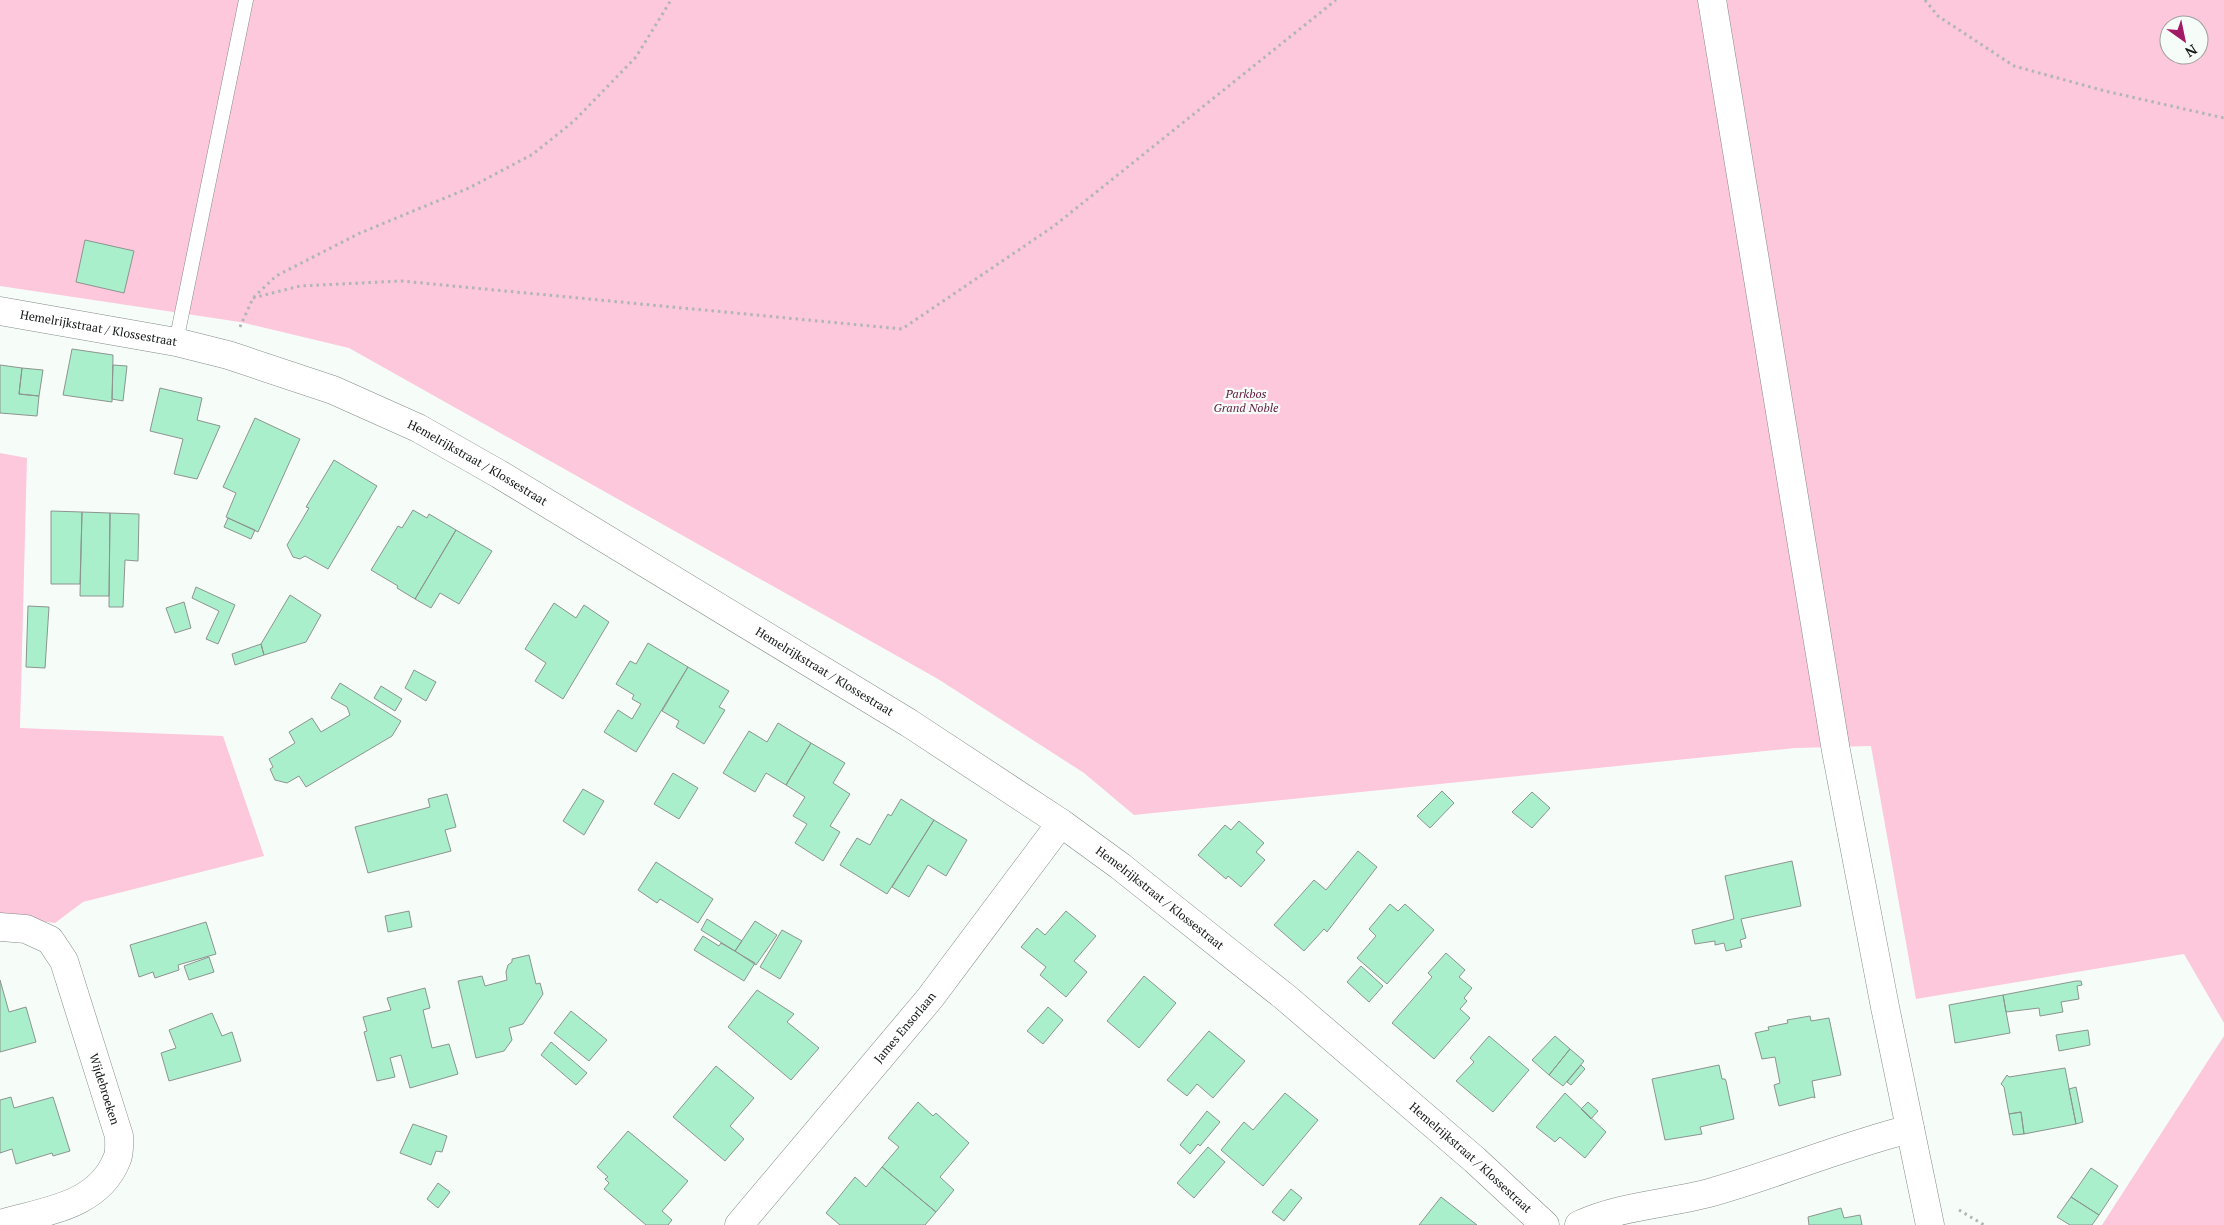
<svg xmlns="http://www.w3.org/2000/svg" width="2224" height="1225" font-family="'PT Serif',serif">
	<rect width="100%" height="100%" fill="#f6fdf9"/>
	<path fill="#fdc7dc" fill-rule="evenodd" d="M0,0H2224V1023L2184,954L1916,999L1871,746L1795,748L1134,815L1084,773L938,679L349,348L240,322L0,286ZM2169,25H2199V55H2169Z
		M0,453L27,458L20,728L223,736L264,856L83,902L55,923L0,916Z
		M2224,1036V1225H2102Z"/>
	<path fill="#a9efcb" stroke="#8d9490" d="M85,240L134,251L124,293L76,282Z
		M72,349L113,355L112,402L63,395Z
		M0,365L22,368L19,394L39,396L37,416L0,413Z
		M113,365L127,366L123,401L112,399Z
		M22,368L43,370L39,396L19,394Z
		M160,388L202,398L197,420L220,426L197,479L174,474L183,439L150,431Z
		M255,418L300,439L258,532L226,517L236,493L223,487Z
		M334,460L377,486L328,569L305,556L300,559L293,557L287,545L309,508L306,507Z
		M413,510L427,518L429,514L456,530L415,599L397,588L398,586L371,570L398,526L402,528Z
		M51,511L82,512L80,584H51Z
		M82,512L110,513L109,596H80Z
		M110,513L139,514L138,561L125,560L123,607H109Z
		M228,518L255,530L251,539L224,527Z
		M456,530L492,551L459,604L440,593L431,608L415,599Z
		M196,587L235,605L218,644L206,639L219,611L192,598Z
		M290,595L321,615L306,642L264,655L261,644Z
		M184,602L191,628L175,633L166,608Z
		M554,603L576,618L584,605L609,622L563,699L535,681L546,663L525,649Z
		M28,606L49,607L45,668L26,667Z
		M648,643L688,667L636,752L604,732L618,710L632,719L641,704L632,699L634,695L616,684L630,661L636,664Z
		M261,644L264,655L235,665L232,654Z
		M688,667L729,691L719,707L725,710L704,744L676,727L679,721L662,711Z
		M414,670L436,682L426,701L405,688Z
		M340,683L401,721L392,736L306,787L299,776L287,783L275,780L270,769L273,767L269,759L295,743L289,732L312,718L321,732L350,715L347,707L331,698Z
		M381,686L402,699L395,711L374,698Z
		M778,723L811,743L786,785L766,773L755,792L723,773L749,731L767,742Z
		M811,743L845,763L833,783L850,794L830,826L840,832L823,861L795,843L807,824L793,816L805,797L786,785Z
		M673,773L698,788L679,819L654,804Z
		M583,789L604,801L584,835L563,821Z
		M1442,791L1454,803L1430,828L1417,816Z
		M1532,792L1550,808L1532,828L1512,812Z
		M447,794L456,827L445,830L451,851L368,873L355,827L430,807L428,799Z
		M901,799L934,820L887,894L840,865L857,838L870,845L888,814L891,816Z
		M934,820L967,840L946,876L928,865L909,897L892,887Z
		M1239,821L1264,843L1256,852L1265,860L1241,887L1228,876L1226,879L1198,855L1225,825L1231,830Z
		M1358,851L1377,867L1327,932L1324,929L1304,951L1274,925L1314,880L1326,890Z
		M1792,861L1801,906L1741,919L1746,938L1740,940L1742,947L1726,951L1724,943L1715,945V941L1695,944L1692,930L1734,919L1725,876Z
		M656,862L713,899L698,923L660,899L657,903L638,890Z
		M1390,904L1398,911L1405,904L1434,930L1387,984L1357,958L1376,936L1369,929Z
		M409,911L412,927L388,932L385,916Z
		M1066,911L1096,936L1074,961L1087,972L1066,997L1040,975L1046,967L1021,947L1037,928L1045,935Z
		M707,919L742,941L735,951L701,930Z
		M755,921L777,935L756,965L735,951Z
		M206,922L216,954L178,965L179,970L155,978L153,972L139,977L130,945Z
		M782,930L802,941L780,979L760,967Z
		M703,936L719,946L721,943L755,963L744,981L694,950Z
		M1446,953L1465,970L1459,977L1472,988L1464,998L1467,1001L1460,1009L1470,1018L1434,1059L1392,1023L1432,977L1428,973Z
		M529,955L536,984L540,983L543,994L523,1024L509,1028L512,1040L504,1051L476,1058L458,981L482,976L485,986L507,980L506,972L508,965L512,962V959Z
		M209,957L214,972L189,980L184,966Z
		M1361,966L1383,986L1369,1002L1347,982Z
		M1144,976L1176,1003L1139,1048L1107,1021Z
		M0,980L9,1012L26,1007L36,1042L0,1052Z
		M2076,981H2081L2082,985L2077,986L2079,999L2061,1002L2063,1012L2040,1016L2039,1008L2006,1012L2003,995Z
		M425,988L430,1008L423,1010L432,1048L449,1044L458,1074L410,1088L401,1055L390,1058L395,1077L377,1081L364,1032L367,1031L363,1017L391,1010L387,998Z
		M757,990L794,1014L787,1022L819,1048L791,1080L728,1027Z
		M2003,995L2010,1033L1955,1043L1949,1005Z
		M1048,1007L1063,1020L1043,1044L1027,1031Z
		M571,1011L607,1040L589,1061L554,1033Z
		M212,1013L222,1036L232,1032L241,1061L169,1081L161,1053L176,1048L169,1030Z
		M1810,1016L1811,1021L1829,1018L1841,1075L1812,1081L1815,1098L1813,1097L1779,1106L1774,1085L1780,1083L1775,1057L1762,1059L1755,1033L1769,1030L1768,1027L1788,1023L1787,1020Z
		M2088,1030L2090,1045L2059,1051L2056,1035Z
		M1209,1031L1245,1061L1213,1098L1197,1084L1187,1096L1167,1080Z
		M1489,1036L1529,1070L1493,1112L1456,1081L1474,1062L1470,1058Z
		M1555,1036L1570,1049L1549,1075L1532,1060Z
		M551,1042L587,1073L576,1085L541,1055Z
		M1570,1049L1584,1061L1563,1086L1549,1075Z
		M1581,1065L1585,1069L1571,1085L1567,1082Z
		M1719,1065L1722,1079H1725L1726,1081L1734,1119L1700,1127L1702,1134L1665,1140L1652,1079Z
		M716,1066L754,1098L730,1126L744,1139L725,1161L673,1117Z
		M2065,1068L2076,1124L2024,1134L2021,1112L2009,1114L2004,1087L2001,1084L2007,1075L2009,1077Z
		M2076,1087L2083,1122L2076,1124L2069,1089Z
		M1285,1093L1318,1120L1263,1186L1221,1150L1244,1122L1253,1130Z
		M1565,1093L1606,1132L1585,1158L1560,1137L1555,1142L1536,1127Z
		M11,1097L14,1108L53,1097L70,1151L53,1156L52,1153L16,1164L12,1149L0,1153V1100Z
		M918,1102L933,1116L936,1113L969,1143L940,1177L954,1190L936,1212L882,1167L899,1147L888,1138Z
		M1588,1102L1598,1111L1591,1119L1581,1109Z
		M1207,1111L1220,1122L1200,1146L1198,1144L1190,1154L1180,1145Z
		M2021,1112L2024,1134L2013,1135L2009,1114Z
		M413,1124L447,1136L442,1152L436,1151L431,1165L400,1153Z
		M628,1131L688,1181L662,1211L672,1220L668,1225H646L604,1189L609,1183L605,1179L608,1177L597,1167Z
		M1208,1147L1225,1162L1194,1198L1177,1183Z
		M882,1167L936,1212L925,1225H840L826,1213L855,1177L866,1187Z
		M2091,1168L2118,1186L2099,1215L2071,1197Z
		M438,1183L450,1192L438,1208L427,1199Z
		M1291,1189L1302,1198L1284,1221L1272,1212Z
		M1441,1197L1477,1225H1419Z
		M2071,1197L2099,1215L2092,1225H2070L2057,1217Z
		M1841,1208L1844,1218L1860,1215L1862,1225H1809L1808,1217Z"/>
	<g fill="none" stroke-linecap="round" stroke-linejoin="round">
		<defs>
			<path id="service" d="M176,342L246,0"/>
			<g id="minor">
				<path id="s1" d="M0,927L26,929L50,940L64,961L119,1136C119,1144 120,1153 117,1159C98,1207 44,1211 0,1224"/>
				<path id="s2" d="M739,1225L930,998L1061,823"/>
				<path d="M1579,1225C1619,1206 1667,1204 1709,1193C1777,1174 1842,1146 1910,1129"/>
			</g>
			<g id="tertiary">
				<path d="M1712,0L1836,751L1885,1007L1930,1225"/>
				<path id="s3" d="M0,311L176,342L228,355L333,390L418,428L499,474L909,723L1061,823L1120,866L1285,997L1475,1160L1545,1225"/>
			</g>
		</defs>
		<use href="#service" stroke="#838a86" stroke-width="15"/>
		<use href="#minor" stroke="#838a86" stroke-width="29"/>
		<use href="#tertiary" stroke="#838a86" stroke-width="29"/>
		<path stroke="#b0b6b3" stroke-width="3" stroke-dasharray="2.5 4" stroke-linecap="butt" d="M1925,0L1938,16L2014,66L2105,91L2224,118
			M253,298L300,286L401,281L902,329L1054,226L1336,0
			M240,327L253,298L276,276L360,233L469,188L533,154L574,121L636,57L671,0
			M1959,1210L1984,1225"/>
		<use href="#service" stroke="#fff" stroke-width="14"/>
		<use href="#minor" stroke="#fff" stroke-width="28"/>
		<use href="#tertiary" stroke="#fff" stroke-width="28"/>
	</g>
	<g text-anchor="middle" stroke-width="4.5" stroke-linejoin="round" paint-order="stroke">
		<g font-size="12" fill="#131615" stroke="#f6fdf9">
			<text dy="4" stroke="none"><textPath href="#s3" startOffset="100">Hemelrijkstraat / Klossestraat</textPath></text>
			<text dy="4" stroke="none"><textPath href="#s3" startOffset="505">Hemelrijkstraat / Klossestraat</textPath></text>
			<text dy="4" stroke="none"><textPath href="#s3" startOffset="910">Hemelrijkstraat / Klossestraat</textPath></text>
			<text dy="4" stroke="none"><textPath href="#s3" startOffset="1315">Hemelrijkstraat / Klossestraat</textPath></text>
			<text dy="4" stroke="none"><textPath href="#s2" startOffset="258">James Ensorlaan</textPath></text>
			<text dy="4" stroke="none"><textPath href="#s1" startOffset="212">Wijdebroeken</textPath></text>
			<text dy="4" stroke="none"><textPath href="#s3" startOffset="1720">Hemelrijkstraat / Klossestraat</textPath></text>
		</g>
		<g font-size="12" font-style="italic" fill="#64173e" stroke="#f6fdf9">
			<text x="1246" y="398">Parkbos<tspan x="1246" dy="14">Grand Noble</tspan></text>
		</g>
	</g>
	<g transform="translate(2184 40) rotate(147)"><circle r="24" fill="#f6fdf9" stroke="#9ba19e"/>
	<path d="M0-4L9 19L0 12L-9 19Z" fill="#a21a65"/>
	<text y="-8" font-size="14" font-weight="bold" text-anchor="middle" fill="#131615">N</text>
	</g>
</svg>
